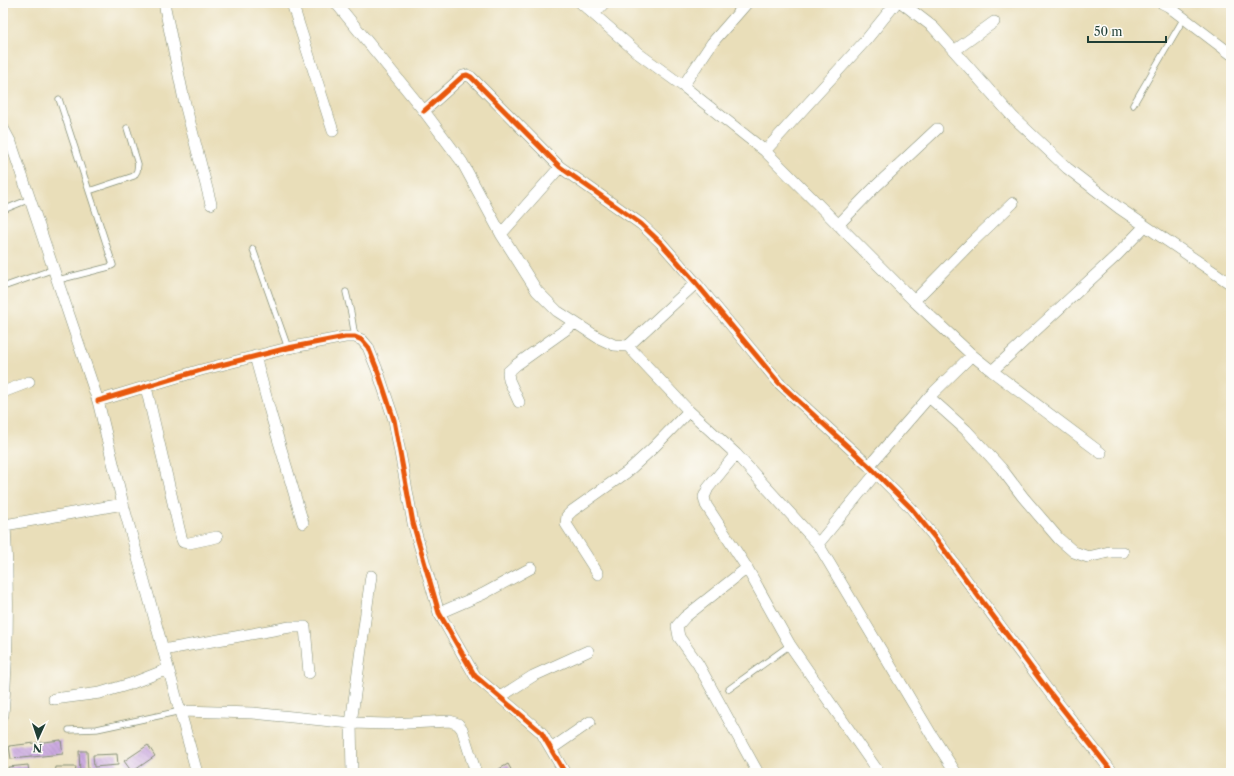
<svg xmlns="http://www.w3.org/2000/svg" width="1234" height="776" font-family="'Libre Caslon Text',serif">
	<defs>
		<pattern id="building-back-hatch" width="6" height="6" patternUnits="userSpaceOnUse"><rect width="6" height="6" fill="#c199db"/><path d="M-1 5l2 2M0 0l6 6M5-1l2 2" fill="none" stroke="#9c7eb2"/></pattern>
	</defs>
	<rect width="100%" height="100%" fill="#fdfcf7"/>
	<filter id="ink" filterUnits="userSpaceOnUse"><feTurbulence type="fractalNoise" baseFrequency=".025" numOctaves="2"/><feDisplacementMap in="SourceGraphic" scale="8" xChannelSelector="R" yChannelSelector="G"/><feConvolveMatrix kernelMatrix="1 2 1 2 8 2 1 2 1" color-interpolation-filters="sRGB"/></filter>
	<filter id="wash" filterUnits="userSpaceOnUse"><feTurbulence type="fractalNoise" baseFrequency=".012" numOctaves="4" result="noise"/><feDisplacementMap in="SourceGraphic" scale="16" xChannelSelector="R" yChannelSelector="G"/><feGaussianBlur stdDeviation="0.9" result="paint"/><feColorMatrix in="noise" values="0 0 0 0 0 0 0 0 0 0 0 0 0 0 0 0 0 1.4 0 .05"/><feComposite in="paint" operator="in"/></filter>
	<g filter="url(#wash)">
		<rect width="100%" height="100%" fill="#e9deb9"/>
		<g id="blocks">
			<path fill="url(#building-back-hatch)" d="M61,740L63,754L11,759L9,746Z
				M148,745L155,756L132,772L124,761Z
				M79,751H87L88,773H80Z
				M117,754L118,765L94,767L93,755Z
				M508,764L513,773H500L499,769Z
				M28,765L29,773H10L8,767Z
				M56,767H76L75,773H55Z
				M119,771V773H104V772Z"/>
		</g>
	</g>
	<g filter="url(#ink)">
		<use href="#blocks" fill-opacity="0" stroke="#848e76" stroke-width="1"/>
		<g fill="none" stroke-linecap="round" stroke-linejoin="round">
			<defs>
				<path id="service" d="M59,99L89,191
					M1133,105L1184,18
					M3,210L30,199
					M253,249L288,348
					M58,280L109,267L113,265L89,191L134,176L137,171L138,164L127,128
					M3,287L54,269
					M346,292L351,313L355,337
					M729,689L790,645
					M69,730L97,729L181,711"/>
				<path id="minor" d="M164,3L184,100L211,204
					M292,3L333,131
					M336,3L424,111L462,162L501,234L537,291L557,311L597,337L614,345L628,346L689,411L736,454L818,544L931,734L956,773
					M581,3L639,54L683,86L765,151L914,301L972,355L992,371L1101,453
					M902,3L933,27L1012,116L1067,168L1119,208L1231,284
					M1162,3L1168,6L1231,54
					M594,14L604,3
					M954,51L994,22
					M683,86L712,43L747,3
					M424,111L463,76L467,75L471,77L560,167L641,224L661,243L696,283L779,383L869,466L911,508L936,539L1047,689L1113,773
					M3,128L11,143L98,401L123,504L197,773
					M765,151L866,40L896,3
					M838,225L875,187L937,129
					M501,234L560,167
					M914,301L970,244L1013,203
					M628,346L696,283
					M255,356L271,415L303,523
					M992,371L1117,255L1145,226
					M146,387L181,537L183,542L189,543L217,537
					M3,392L29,382
					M929,397L966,430L1001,468L1023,497L1059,539L1074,552L1088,557L1109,552H1123
					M98,401L201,370L288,348L345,337H355L362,340L368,347L378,372L394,420L413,523L439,613L475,676L541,732L565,773
					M519,402L509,380L508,372L516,365L575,323
					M736,454L708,488L704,497L706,505L747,568L790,645L879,773
					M869,466L929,397L972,355
					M3,520L5,525C9,588 8,651 3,715
					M5,525L123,504
					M818,544L876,473
					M747,568L685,617L677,626L679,637L698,664L758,773
					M598,574L566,524L567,516L572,511L627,472L653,448L689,411
					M439,613L483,594L531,568
					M163,650L290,627H305L309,673
					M500,697L533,676L588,651
					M54,699L100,693L130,684L168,669
					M181,711L253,713L351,723L388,724L450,721L458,724L462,729L476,773
					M551,749L590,722
					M352,773L351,723L371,576"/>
			</defs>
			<use href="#service" stroke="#848e76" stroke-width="7"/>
			<use href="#minor" stroke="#848e76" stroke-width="12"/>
			<use href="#service" stroke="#fff" stroke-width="5.5"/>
			<use href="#minor" stroke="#fff" stroke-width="11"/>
			<defs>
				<path id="cycleway" d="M424,111L463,76L467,75L471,77L560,167L641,224L661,243L696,283L779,383L869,466L911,508L936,539L1047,689L1113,773
					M98,401L201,370L288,348L345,337H355L362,340L368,347L378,372L394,420L413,523L439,613L475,676L541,732L565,773"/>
			</defs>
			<use href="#cycleway" stroke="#fdfcf7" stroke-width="8"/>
			<use href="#cycleway" stroke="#e8590c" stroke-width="5"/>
		</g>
	</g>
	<rect width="1234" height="776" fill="none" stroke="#fdfcf7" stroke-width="16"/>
	<g transform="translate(38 738) rotate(183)" stroke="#fdfcf7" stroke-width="3" paint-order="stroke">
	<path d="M0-3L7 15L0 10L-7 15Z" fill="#1f3d34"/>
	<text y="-6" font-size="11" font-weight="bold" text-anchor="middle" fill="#1f3d34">N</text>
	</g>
	<path d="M1088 36v6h78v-6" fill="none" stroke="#1f3d34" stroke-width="2"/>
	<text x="1094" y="36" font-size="12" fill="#1f3d34" stroke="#fdfcf7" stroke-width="3" paint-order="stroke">50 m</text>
</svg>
